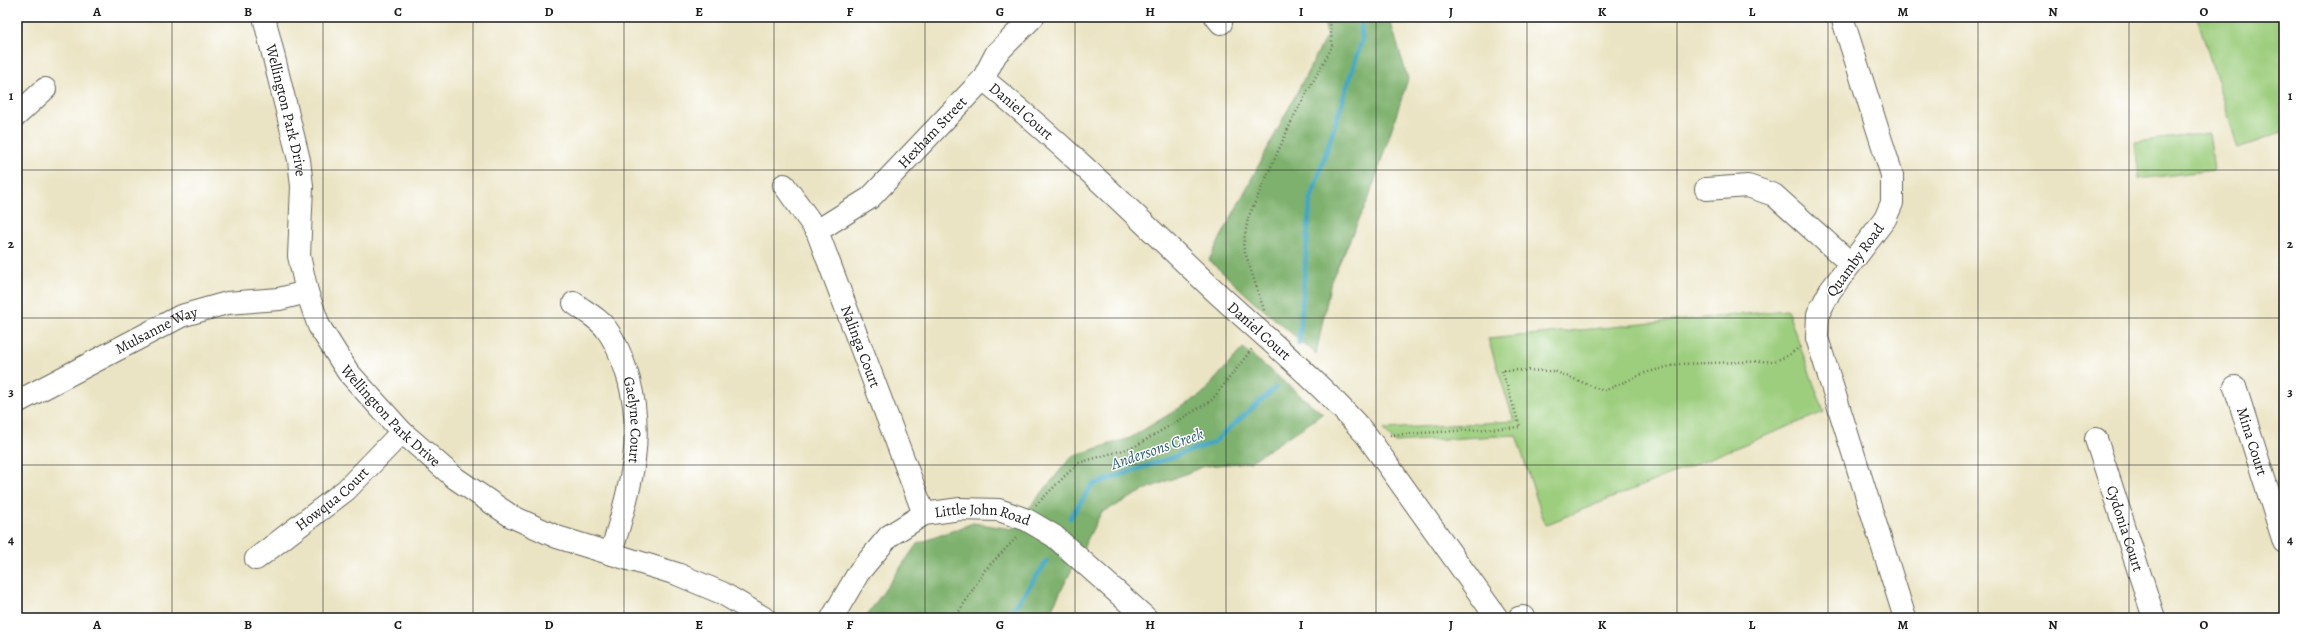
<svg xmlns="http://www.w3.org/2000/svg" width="2301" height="635" font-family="Alegreya,serif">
	<rect width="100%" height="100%" fill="#fff"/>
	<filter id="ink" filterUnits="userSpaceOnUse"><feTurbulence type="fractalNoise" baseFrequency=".025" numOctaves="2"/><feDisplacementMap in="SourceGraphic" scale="8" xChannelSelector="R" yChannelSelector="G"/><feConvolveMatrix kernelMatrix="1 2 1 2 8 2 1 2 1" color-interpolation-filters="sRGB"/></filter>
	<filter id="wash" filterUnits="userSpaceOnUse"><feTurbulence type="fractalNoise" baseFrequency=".012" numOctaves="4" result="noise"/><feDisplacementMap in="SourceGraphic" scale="16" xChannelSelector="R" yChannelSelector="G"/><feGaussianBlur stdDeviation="0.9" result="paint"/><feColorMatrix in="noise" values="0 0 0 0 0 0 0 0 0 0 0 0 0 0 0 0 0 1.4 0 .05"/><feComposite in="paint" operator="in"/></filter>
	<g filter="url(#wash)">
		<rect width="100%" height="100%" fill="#ebe4c4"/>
		<path fill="#9dce7e" stroke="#5c754d" d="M2197,17H2284V132L2238,148Z
			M2209,133L2214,170L2139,179L2135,142Z
			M1787,310L1824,412L1545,525L1516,435L1394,442L1384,429L1514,421L1488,339Z"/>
		<path fill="#7eb16d" stroke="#4d6644" d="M1323,17H1389L1408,79L1369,198L1331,281L1316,354L1251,299L1209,260L1327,35Z
			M1243,348L1323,414L1250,462L1205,466L1149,488L1101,513L1047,618H865L917,544L973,523L1012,529L1072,456L1130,438L1201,395Z"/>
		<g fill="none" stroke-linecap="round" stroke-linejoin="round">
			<path stroke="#43a7c3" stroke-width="5" d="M1299,343L1310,202L1362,40L1360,17
				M1070,518L1092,485L1213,443L1275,388
				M1007,618L1047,561"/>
		</g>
	</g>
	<g filter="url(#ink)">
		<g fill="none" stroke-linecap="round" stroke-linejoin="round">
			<defs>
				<g id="minor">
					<path id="s1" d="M264,17L299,160L302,186L299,256L307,292L319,326L348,372L402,432L455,478L511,516L557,537L677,574L722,593L764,618"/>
					<path d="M1216,17L1221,23"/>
					<path d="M1842,17L1892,175V203L1885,219L1830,291L1818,314L1817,338L1905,618"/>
					<path id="s2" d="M983,79C1065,145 1140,220 1216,292C1267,339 1321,383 1367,436L1497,618"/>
					<path d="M17,115L45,89"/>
					<path id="s3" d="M784,185L817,231L924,514"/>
					<path d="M1706,189L1748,186L1774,195L1850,263"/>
					<path id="s4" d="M817,231L870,198L983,79L996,54L1033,17"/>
					<path id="s5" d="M574,303C584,311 600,319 607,330C618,345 624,363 629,380C646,444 628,493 611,554"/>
					<path id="s6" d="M2235,387L2284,542"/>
					<path id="s7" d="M17,402L181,316L227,303L279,299L307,292"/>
					<path id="s8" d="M2096,439L2154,618"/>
					<path id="s9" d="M256,559L346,490L402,432"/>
					<path id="s10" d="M832,618L859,572L889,536L924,514L960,509L999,510L1027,520L1054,536L1146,618"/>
					<path d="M1519,618L1523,617"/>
				</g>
			</defs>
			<use href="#minor" stroke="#646257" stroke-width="24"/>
			<path stroke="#646257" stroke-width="2.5" stroke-dasharray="1 3" stroke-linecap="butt" d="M1264,310L1243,246L1248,218L1293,118L1332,47L1330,17
				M1390,435L1520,427L1502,370L1554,371L1604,391L1645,373L1678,364L1775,361L1789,355L1800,347
				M1036,505L1078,463L1134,447L1211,401L1252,349
				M955,618L985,570L1018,536"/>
			<use href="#minor" stroke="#fff" stroke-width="22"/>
		</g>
	</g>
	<path fill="none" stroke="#1c1c1c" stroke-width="1" stroke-opacity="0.55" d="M172,17V618M323,17V618M473,17V618M624,17V618M774,17V618M925,17V618M1075,17V618M1226,17V618M1376,17V618M1527,17V618M1677,17V618M1828,17V618M1978,17V618M2129,17V618M17,170H2284M17,318H2284M17,465H2284"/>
	<g text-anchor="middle" stroke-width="3" stroke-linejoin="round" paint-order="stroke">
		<g font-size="15" fill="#1c1c1c" stroke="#fff">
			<text dy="5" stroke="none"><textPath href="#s1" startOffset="96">Wellington Park Drive</textPath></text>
			<text dy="5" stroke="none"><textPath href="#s2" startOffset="50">Daniel Court</textPath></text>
			<text dy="5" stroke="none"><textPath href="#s4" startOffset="153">Hexham Street</textPath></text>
			<text transform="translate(1855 260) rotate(-54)" y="5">Quamby Road</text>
			<text dy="5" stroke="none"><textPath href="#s7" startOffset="157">Mulsanne Way</textPath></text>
			<text dy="5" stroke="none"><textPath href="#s2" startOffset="374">Daniel Court</textPath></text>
			<text dy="5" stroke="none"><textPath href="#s3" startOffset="180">Nalinga Court</textPath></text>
			<text dy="5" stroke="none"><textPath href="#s1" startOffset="432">Wellington Park Drive</textPath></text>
			<text dy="5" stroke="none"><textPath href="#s5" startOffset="138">Gaelyne Court</textPath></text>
			<text dy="5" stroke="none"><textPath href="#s6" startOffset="57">Mina Court</textPath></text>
			<text dy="5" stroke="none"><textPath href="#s9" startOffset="97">Howqua Court</textPath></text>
			<text dy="5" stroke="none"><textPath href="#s10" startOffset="201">Little John Road</textPath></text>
			<text dy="5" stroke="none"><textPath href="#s8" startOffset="94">Cydonia Court</textPath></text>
		</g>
		<g font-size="16" font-style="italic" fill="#306270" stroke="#fff">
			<text transform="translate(1157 448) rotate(-19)" y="6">Andersons Creek</text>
		</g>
	</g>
	<rect width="2301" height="635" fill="none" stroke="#fff" stroke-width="44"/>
	<rect x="22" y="22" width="2257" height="591" fill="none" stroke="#1c1c1c" stroke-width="1.5"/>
	<g font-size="13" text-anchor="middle" font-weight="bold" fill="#1c1c1c">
		<text x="97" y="16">A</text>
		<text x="248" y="16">B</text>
		<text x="398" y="16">C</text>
		<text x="549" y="16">D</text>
		<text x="699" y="16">E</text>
		<text x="850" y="16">F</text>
		<text x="1000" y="16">G</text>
		<text x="1150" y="16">H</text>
		<text x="1301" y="16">I</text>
		<text x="1451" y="16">J</text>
		<text x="1602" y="16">K</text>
		<text x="1752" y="16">L</text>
		<text x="1903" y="16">M</text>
		<text x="2053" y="16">N</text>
		<text x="2204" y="16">O</text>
		<text x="11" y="100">1</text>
		<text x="2290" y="100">1</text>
		<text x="11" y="248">2</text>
		<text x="2290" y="248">2</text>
		<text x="11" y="396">3</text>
		<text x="2290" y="396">3</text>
		<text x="11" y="544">4</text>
		<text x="2290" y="544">4</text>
		<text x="97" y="629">A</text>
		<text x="248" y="629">B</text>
		<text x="398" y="629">C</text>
		<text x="549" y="629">D</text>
		<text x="699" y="629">E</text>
		<text x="850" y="629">F</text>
		<text x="1000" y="629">G</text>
		<text x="1150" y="629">H</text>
		<text x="1301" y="629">I</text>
		<text x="1451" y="629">J</text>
		<text x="1602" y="629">K</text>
		<text x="1752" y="629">L</text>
		<text x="1903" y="629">M</text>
		<text x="2053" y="629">N</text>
		<text x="2204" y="629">O</text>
	</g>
</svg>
